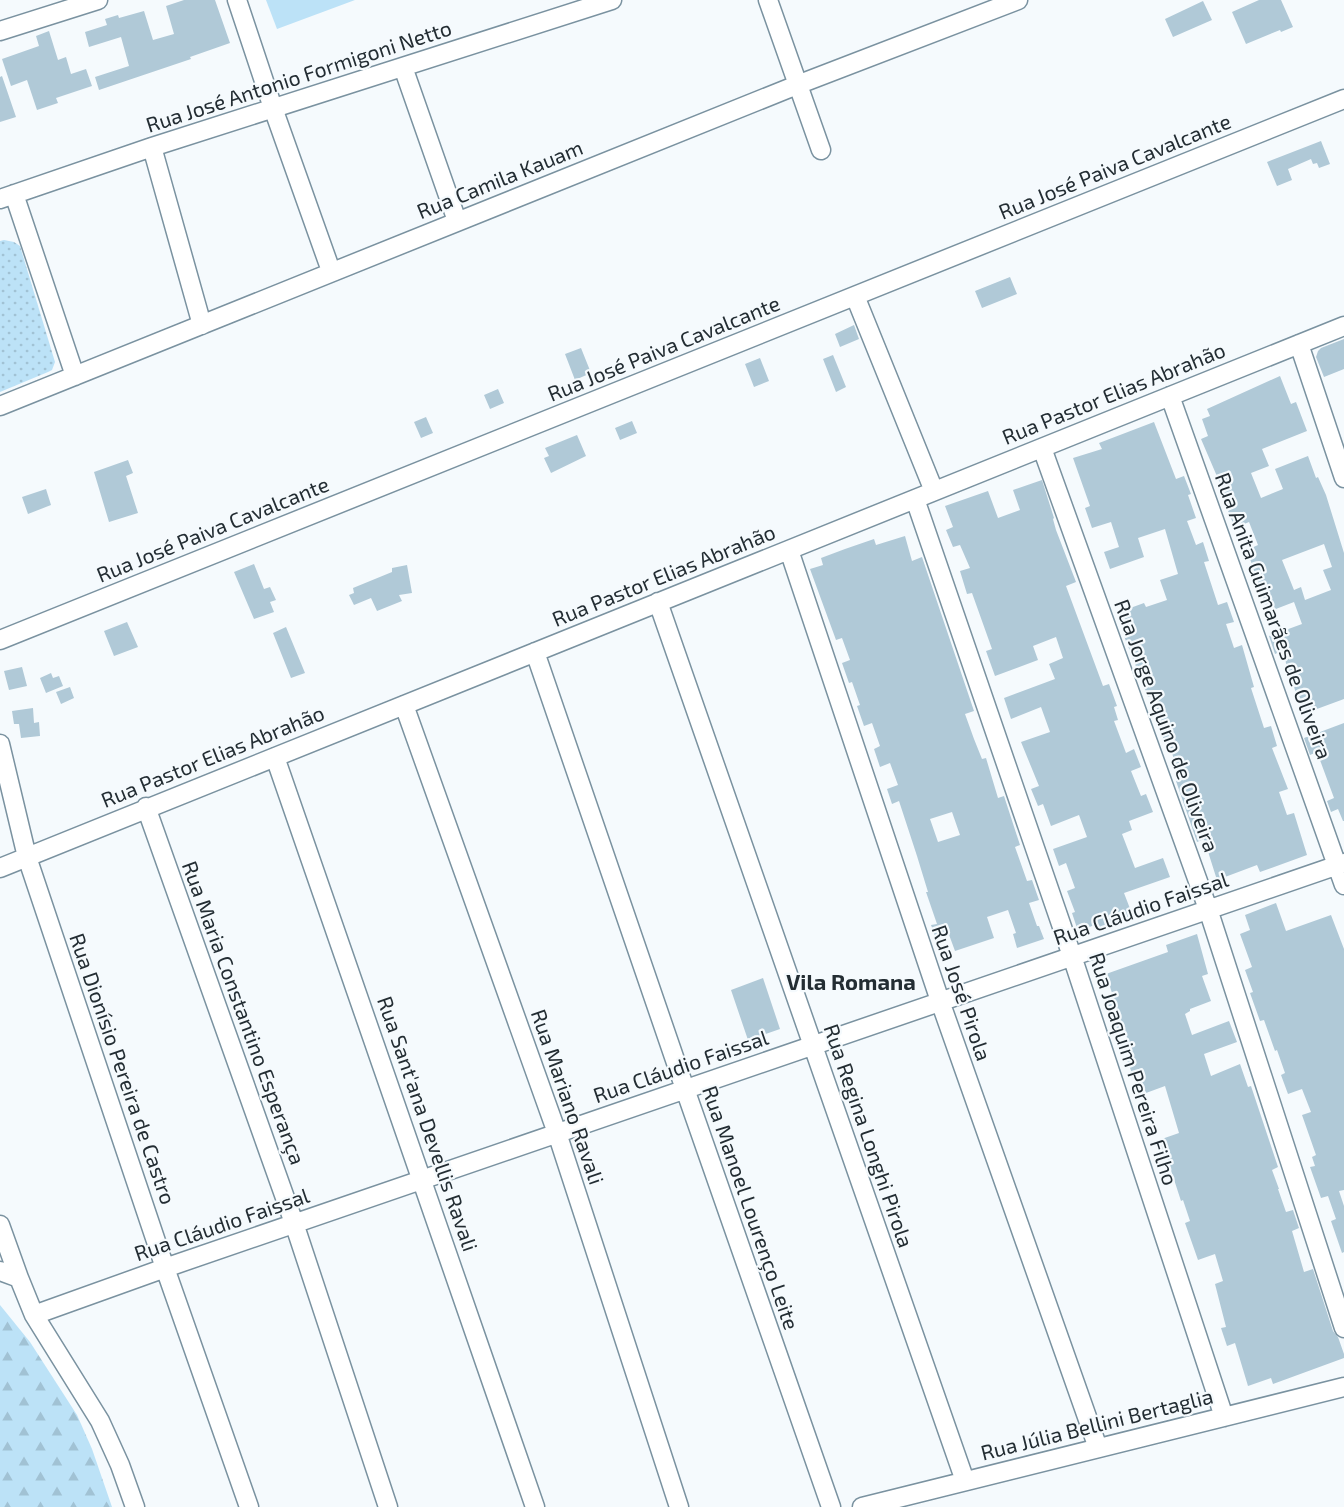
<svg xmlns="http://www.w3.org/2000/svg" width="1344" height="1507" font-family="'Exo 2',sans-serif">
	<defs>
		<pattern id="grass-dots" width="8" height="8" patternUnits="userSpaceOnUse" patternTransform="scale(1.5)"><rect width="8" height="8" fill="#bce2f7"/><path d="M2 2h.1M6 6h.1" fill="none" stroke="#a1c2d4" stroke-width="1.8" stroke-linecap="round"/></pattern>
		<pattern id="forest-firs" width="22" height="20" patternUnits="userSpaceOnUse" patternTransform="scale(1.5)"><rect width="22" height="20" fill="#bce2f7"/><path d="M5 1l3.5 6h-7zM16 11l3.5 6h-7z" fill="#a1c2d4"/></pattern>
	</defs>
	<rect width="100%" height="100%" fill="#f5fafd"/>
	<path fill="url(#grass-dots)" d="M4,240L14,242L20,246L55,362L52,370L48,372L0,392V241Z"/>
	<path fill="url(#forest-firs)" d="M0,1305L30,1342L77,1415L92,1449L112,1507H0Z"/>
	<path fill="#bce2f7" d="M266,0H355L277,29Z"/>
	<path fill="#b0c9d7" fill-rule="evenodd" d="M184,0H215L230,43L190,57L191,59L99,90L95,77L129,66L121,37L89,47L85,32L107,25L105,19L118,15L119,18L144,11L153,40L174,34L166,6Z
		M1259,0H1281L1293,27L1281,32L1280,30L1246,44L1232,12Z
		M1203,1L1212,20L1173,37L1165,19Z
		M49,31L58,60L66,57L71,74L86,69L92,86L56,98L58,103L37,110L27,80L11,86L2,59L39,46L36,36Z
		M2,76L16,117L0,122V77Z
		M1321,141L1330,164L1319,168L1317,163L1313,164L1311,159L1288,169L1292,180L1277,186L1267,162Z
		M1010,277L1017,294L982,308L975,291Z
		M854,325L859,339L840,347L835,334Z
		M1344,339V369L1324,377L1316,357L1318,351L1321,348Z
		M581,348L591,373L575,380L565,354Z
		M833,355L846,387L836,392L823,359Z
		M760,358L769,381L754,387L745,364Z
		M1280,376L1291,404L1296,402L1307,431L1262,449L1269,466L1251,473L1261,498L1283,489L1275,469L1308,456L1316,478L1318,477L1326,495L1344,553V699L1306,713L1298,693H1296L1282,651L1275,654L1269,636L1302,624L1294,602L1268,612L1247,550L1258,545L1249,522L1235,528L1228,511L1231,509L1201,439L1208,436L1202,419L1210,416L1207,409ZM1324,544L1332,567L1323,570L1331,590L1305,600L1301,587L1294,590L1282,560Z
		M498,389L504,403L490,409L484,395Z
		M426,417L433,433L421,438L414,422Z
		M632,421L637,433L620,440L615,428Z
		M1154,422L1176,479L1184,476L1191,494L1188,495L1196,518L1187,521L1196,545L1203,542L1209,561L1204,562L1218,605L1227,602L1234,622L1226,624L1234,648L1242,645L1254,687L1251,688L1264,728L1271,726L1277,746L1272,748L1288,789L1279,792L1287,815L1294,813L1307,855L1260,872L1257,865L1217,880L1204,839L1197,842L1176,781L1181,779L1167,739L1164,740L1158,721L1161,720L1152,696L1148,697L1124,636L1130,634L1122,611L1144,603L1146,607L1167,600L1160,580L1178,574L1165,529L1138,538L1144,557L1110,569L1104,552L1119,547L1111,522L1092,528L1085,508L1090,506L1073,458L1102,449L1099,443Z
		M577,435L586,456L551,473L544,458L549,456L545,448Z
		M128,460L133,473L126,476L138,513L109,522L94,472Z
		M1042,480L1054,518L1053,519L1056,530L1076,582L1066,586L1103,686L1109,684L1117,706L1114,707L1118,720L1114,721L1126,753L1134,749L1141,767L1131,771L1141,796L1146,794L1153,812L1129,821L1132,830L1122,834L1135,868L1163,858L1170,877L1124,893L1134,919L1100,932L1097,924L1087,928L1086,924L1077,928L1072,913L1075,912L1067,891L1075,888L1066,863L1059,866L1053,849L1087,837L1079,815L1051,826L1043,804L1038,806L1031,789L1039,786L1021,742L1050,732L1041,707L1011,719L1004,698L1055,679L1049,664L1063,658L1056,637L1033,646L1038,660L995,676L986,651L992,649L972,593L967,594L960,571L970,568L960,545L953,547L946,530L953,527L945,506L988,491L998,518L1020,510L1013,490Z
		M46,489L51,505L28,514L22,497Z
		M905,536L912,561L922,557L974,711L965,714L974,739L982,759L986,758L998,798L1004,796L1020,845L1015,847L1027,881L1032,880L1039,900L1029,903L1037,926H1039L1044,939L1017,948L1013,934L1016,933L1008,910L987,917L994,938L955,951L948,932L935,936L931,925L937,924L926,892H928L917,856L899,801L892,804L887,789L898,785L890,763L880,767L874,749L880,746L872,723L864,726L857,706L860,705L852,682L849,683L842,663L850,660L842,638L836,640L810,569L823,565L821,558L845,549L874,539L876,545ZM952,812L960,835L938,842L930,819Z
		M254,564L264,589L270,587L276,600L270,602L274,612L254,619L234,572Z
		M407,565L412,593L399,595L402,601L377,611L371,598L354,605L349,595L354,593L353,588L392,572V568Z
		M127,622L138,647L114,656L104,631Z
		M286,627L305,673L291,678L273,633Z
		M22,667L27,686L9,690L4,671Z
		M51,673L53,678L59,676L63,686L46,693L40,678Z
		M70,687L74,698L61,704L56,692Z
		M33,708L34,723L39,722L40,736L21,738L19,724H14L12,711Z
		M1344,723V821H1343L1338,809L1331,812L1327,801L1334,798L1317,752L1310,755L1304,738Z
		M1276,903L1286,931L1331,915L1344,949V1190L1339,1191L1344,1206V1252L1342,1253L1331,1221L1336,1219L1328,1196L1321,1198L1310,1167L1315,1166L1312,1157L1316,1155L1302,1115L1311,1112L1302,1089L1288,1094L1281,1075L1285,1073L1277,1050L1275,1051L1264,1020L1260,1021L1250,993L1253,992L1245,970L1252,967L1240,934L1250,930L1245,915Z
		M1197,934L1208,974L1202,976L1211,1001L1190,1009V1011L1185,1014L1192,1035L1229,1021L1237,1042L1204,1054L1211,1076L1240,1064L1248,1087L1251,1086L1278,1167L1272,1170L1279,1189H1278L1286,1212L1293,1210L1299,1228L1292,1231L1304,1272L1313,1269L1333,1331L1338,1337L1344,1354V1358L1273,1384L1271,1378L1248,1386L1235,1343L1227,1346L1221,1328L1226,1327L1215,1284L1223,1281L1215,1254L1198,1260L1185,1223L1190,1221L1183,1200L1181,1201L1167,1158L1163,1159L1156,1141L1179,1133L1165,1086L1146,1093L1139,1074L1133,1076L1127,1060L1134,1057L1126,1035L1119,1036L1115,1021H1113L1104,996L1112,993L1106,974L1168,952L1166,945Z
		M763,978L780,1029L748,1040L731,990Z"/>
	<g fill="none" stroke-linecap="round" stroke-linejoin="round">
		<defs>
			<path id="minor" d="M237,0L273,108L331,271
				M768,0L821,150
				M0,31L98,0
				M403,67L457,221
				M152,147L202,325
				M14,194L75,376
				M0,199L152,147L612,0
				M855,296L934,491
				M1299,344L1344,478
				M1170,396L1344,885
				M0,406L797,85L1018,0
				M1042,448L1208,909L1344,1328
				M915,499L1072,956L1224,1417
				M789,550L940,1001L1098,1448
				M658,602L965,1481
				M0,640L1344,99
				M535,652L685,1089L831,1507
				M404,705L557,1133L679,1507
				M0,744L27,857L165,1268L249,1507
				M275,757L535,1507
				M146,807L294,1223L388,1507
				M0,868L1344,326
				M0,1225L19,1278
				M0,1271L19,1278L34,1315L100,1421L120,1465L135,1507
				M34,1315L165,1268L1344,863
				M862,1507L1344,1387"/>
		</defs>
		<use href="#minor" stroke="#7a92a0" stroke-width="21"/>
		<use href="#minor" stroke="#fff" stroke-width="18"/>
	</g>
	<g text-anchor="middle" stroke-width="4.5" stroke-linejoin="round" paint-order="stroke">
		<g font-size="21" fill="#232d33" stroke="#f5fafd">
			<text transform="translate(299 77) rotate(-18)" y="7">Rua José Antonio Formigoni Netto</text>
			<text transform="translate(1115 167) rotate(-22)" y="7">Rua José Paiva Cavalcante</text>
			<text transform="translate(500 180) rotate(-22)" y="7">Rua Camila Kauam</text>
			<text transform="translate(664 349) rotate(-22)" y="7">Rua José Paiva Cavalcante</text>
			<text transform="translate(1114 394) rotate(-22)" y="7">Rua Pastor Elias Abrahão</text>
			<text transform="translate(213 530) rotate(-22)" y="7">Rua José Paiva Cavalcante</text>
			<text transform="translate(664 576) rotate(-22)" y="7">Rua Pastor Elias Abrahão</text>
			<text transform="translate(1273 616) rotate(70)" y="7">Rua Anita Guimarães de Oliveira</text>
			<text transform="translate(1166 726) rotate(70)" y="7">Rua Jorge Aquino de Oliveira</text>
			<text transform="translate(213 757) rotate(-22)" y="7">Rua Pastor Elias Abrahão</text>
			<text transform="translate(1141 909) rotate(-19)" y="7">Rua Cláudio Faissal</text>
			<text transform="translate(961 993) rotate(71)" y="7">Rua José Pirola</text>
			<text transform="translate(243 1013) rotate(70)" y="7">Rua Maria Constantino Esperança</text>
			<text transform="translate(681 1067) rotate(-19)" y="7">Rua Cláudio Faissal</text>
			<text transform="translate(122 1069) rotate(71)" y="7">Rua Dionísio Pereira de Castro</text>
			<text transform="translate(1133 1069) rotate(72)" y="7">Rua Joaquim Pereira Filho</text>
			<text transform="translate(567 1097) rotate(71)" y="7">Rua Mariano Ravali</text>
			<text transform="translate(427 1124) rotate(71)" y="7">Rua Sant'ana Devellis Ravali</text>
			<text transform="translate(868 1136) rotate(71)" y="7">Rua Regina Longhi Pirola</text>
			<text transform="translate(750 1208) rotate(71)" y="7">Rua Manoel Lourenço Leite</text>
			<text transform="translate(222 1225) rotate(-19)" y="7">Rua Cláudio Faissal</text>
			<text transform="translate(1097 1425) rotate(-14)" y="7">Rua Júlia Bellini Bertaglia</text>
		</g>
		<g font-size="22" font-weight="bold" fill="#232d33" stroke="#f5fafd">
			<text x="851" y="990">Vila Romana</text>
		</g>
	</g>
</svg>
